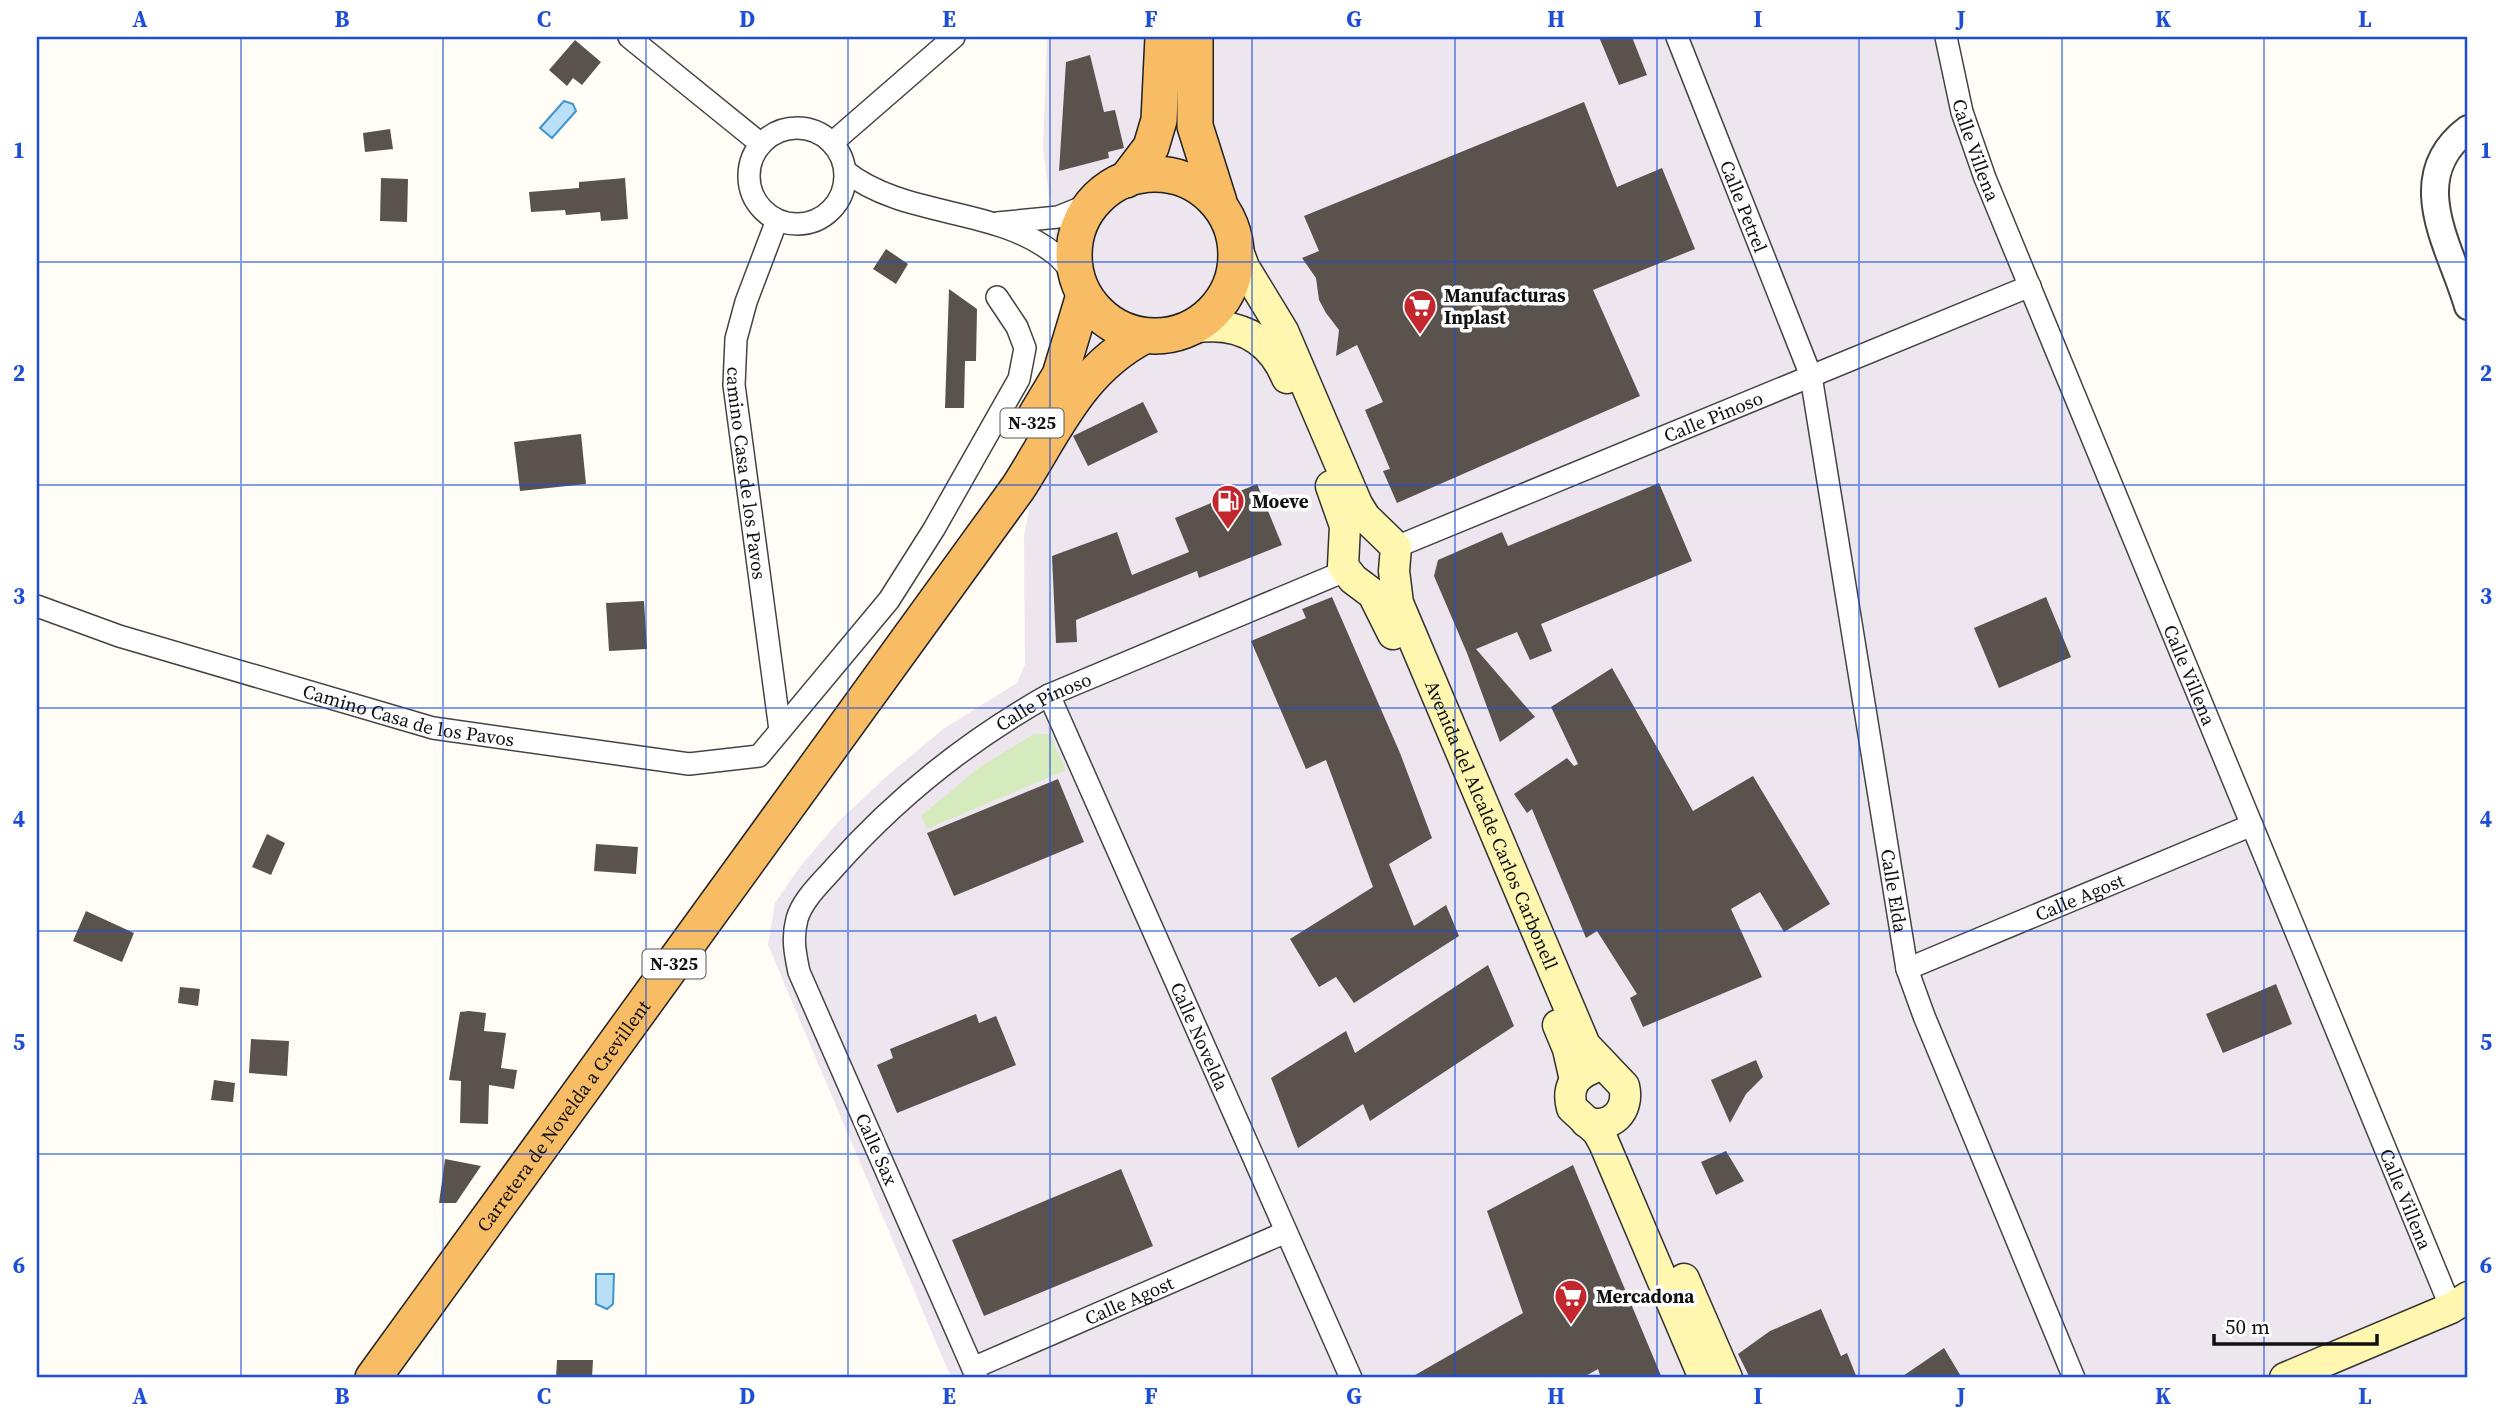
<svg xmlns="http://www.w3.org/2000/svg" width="2505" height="1415" font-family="'Source Serif 4',serif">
	<rect width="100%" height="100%" fill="#fffdf5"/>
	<path fill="#eee6ef" d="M1047,37H1946L1962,112L2451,1308L2468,1297V1378H951L768,945L775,903L799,868L838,822L889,774L943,729L1017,683L1025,664L1024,535L1069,310L1067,287L1058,268L1043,148Z"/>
	<path fill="#d5ebbd" d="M1034,734H1050L1066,770L927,829L921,816L980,767Z"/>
	<path fill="#b9e0f7" stroke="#3f96cf" stroke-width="2" d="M564,101L573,104L576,111L552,138L540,128Z
		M596,1274H614L613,1304L607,1309L596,1304Z"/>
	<path fill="#5a524d" d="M1599,37H1632L1647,75L1619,85Z
		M575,40L601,62L582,85L573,78L567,86L549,70Z
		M1090,55L1104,112L1115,110L1124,148L1108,152L1109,158L1059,171L1066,62Z
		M1584,102L1617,187L1662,168L1695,249L1593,290L1640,396L1397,503L1383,471L1390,469L1365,410L1383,402L1357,345L1336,356L1339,330L1326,313L1319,300L1316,278L1302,258L1319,251L1304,216Z
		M390,129L393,149L365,152L363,133Z
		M381,178L408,179L407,222L380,221Z
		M625,178L628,219L601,221L600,212L566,215L565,210L531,212L529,192L579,188V182Z
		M886,249L908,264L896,284L873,269Z
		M949,289L977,309L976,361H965L964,408H945Z
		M1143,402L1158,432L1088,466L1073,436Z
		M581,434L586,484L520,491L514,442Z
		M1659,483L1692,561L1541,624L1552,651L1530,660L1517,632L1476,649L1535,717L1500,742L1467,653L1434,576L1438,560L1502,532L1508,546Z
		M1257,484L1282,545L1199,578L1197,571L1076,620L1077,642L1056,643L1052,556L1117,532L1132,575L1189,552L1175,518Z
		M1332,597L1400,753L1432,838L1389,864L1414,926L1446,905L1459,936L1354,1003L1336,977L1319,987L1290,939L1373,887L1326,760L1306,769L1251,641L1306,618L1302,609Z
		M2046,597L2071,657L1999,688L1974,628Z
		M644,601L647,649L609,651L606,603Z
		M1612,668L1693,811L1753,776L1830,904L1784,932L1760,892L1731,909L1762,977L1643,1027L1630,998L1637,994L1597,931L1586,938L1532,809L1527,813L1514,794L1567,758L1574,766L1578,764L1551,707Z
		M1058,779L1084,842L954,896L927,833Z
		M267,834L285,843L271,875L252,867Z
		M596,844L638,847L636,874L594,871Z
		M86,911L134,933L122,962L73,941Z
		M1488,965L1514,1026L1370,1121L1363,1104L1298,1148L1271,1078L1346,1031L1355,1053Z
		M2276,984L2292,1024L2223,1053L2206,1014Z
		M180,987L200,989L198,1006L178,1003Z
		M469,1011L486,1013L484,1031L506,1033L501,1068L517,1070L514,1089L489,1085L488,1124L460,1123L461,1081L449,1080L460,1012Z
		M976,1014L979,1023L996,1016L1016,1065L897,1113L877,1065L893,1058L890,1049Z
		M251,1039L289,1041L287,1076L249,1073Z
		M1756,1060L1763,1077L1746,1094L1730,1123L1711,1080Z
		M214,1080L235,1083L233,1102L211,1100Z
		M1726,1151L1744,1181L1716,1195L1701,1162Z
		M445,1159L481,1166L456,1203H439Z
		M1573,1165L1662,1378H1601L1598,1369L1582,1378H1410L1523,1313L1487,1211Z
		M1121,1169L1153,1246L984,1316L952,1240Z
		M1821,1309L1841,1356L1847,1353L1857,1378H1750L1738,1354L1770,1331Z
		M1944,1348L1962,1378H1900Z
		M557,1360H593L592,1378H556Z"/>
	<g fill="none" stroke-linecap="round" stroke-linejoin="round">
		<defs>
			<g id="minor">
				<path d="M629,37L761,144"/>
				<path id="s1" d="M1677,37L1811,376L1907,969L1924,1016L2074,1378"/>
				<path id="s2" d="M1946,37L1962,112L1985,178L2451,1308"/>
				<circle cx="797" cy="176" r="48"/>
				<path d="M832,143L954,37"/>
				<path d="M845,171C906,219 995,206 1055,254C1063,260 1070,270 1077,278"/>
				<path id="s3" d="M777,220L746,302L736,339L734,385L780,730"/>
				<path d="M997,223L1058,217L1090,204"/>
				<path id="s4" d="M1396,547L2030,286"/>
				<path id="s5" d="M37,606L119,636L433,728L689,764L759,756L889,600L934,529L1019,379L1025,348L1017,327L997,297"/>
				<path id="s6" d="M1049,695L1351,1378"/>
				<path id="s7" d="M1907,969L2252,825"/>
				<path id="s8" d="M973,1368L1286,1232"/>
				<path id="s9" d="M977,1378L799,972C795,953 792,938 797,919C802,900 822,882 834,868C897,797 967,741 1049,695L1345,571"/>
			</g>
			<path id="tertiary" d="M2468,129C2403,178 2451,247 2468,306"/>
			<g id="secondary">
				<path id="s10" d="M1237,248L1244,267L1283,331L1357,504L1365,517L1396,547L1394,571L1398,603L1585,1045L1624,1086C1630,1111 1611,1130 1586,1122"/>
				<path d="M1193,328C1236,321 1270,337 1287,378"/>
				<path d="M1331,486L1345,526L1343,566L1353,579L1373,594L1393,634"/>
				<path d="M1558,1025L1568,1049L1575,1080"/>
				<path d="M1591,1069C1573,1076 1567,1090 1572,1108L1598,1132L1604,1143L1704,1378"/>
				<path d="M1684,1279L1727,1378"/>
				<path d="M2285,1378L2451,1308L2468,1297"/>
			</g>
			<g id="trunk">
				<path d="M1195,37V126L1219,202"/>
				<circle cx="1155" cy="255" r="81"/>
				<path d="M1126,180L1151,147L1159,120L1163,37"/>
				<path d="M1036,415L1060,375L1084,295"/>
				<path id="s11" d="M373,1378L1018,488C1056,429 1079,370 1144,336"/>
			</g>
		</defs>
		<use href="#minor" stroke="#444" stroke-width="24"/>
		<use href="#tertiary" stroke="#444" stroke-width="30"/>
		<use href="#secondary" stroke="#333" stroke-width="33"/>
		<use href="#trunk" stroke="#222" stroke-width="38"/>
		<use href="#minor" stroke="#fff" stroke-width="21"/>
		<use href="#tertiary" stroke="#fff" stroke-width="26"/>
		<use href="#secondary" stroke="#fff6b0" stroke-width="30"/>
		<use href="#trunk" stroke="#f7bc64" stroke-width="35"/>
	</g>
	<path fill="none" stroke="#1d4ed8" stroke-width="2" stroke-opacity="0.55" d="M241,37V1378M443,37V1378M646,37V1378M848,37V1378M1050,37V1378M1252,37V1378M1455,37V1378M1657,37V1378M1859,37V1378M2062,37V1378M2264,37V1378M37,262H2468M37,485H2468M37,708H2468M37,931H2468M37,1154H2468"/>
	<defs>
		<symbol id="supermarket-pin" viewBox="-11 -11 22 30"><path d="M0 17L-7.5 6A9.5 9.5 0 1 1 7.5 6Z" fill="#c4262e" stroke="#fff"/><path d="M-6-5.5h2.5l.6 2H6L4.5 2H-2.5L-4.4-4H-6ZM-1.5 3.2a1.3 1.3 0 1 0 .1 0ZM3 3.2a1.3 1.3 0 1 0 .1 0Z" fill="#fff"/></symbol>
		<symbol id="fuel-pin" viewBox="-11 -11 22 30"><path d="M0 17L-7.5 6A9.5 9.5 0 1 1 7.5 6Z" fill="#c4262e" stroke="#fff"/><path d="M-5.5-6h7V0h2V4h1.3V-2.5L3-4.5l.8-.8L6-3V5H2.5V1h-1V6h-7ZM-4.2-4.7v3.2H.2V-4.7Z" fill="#fff"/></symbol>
	</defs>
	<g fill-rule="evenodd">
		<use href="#supermarket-pin" x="1401" y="287" width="38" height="52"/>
		<use href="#fuel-pin" x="1209" y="482" width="38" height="52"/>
		<use href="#supermarket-pin" x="1552" y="1277" width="38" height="52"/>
	</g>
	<g text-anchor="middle" stroke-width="7" stroke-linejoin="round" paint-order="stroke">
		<g fill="#fff" stroke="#585858" stroke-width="2">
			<rect x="1000.5" y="408.5" width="63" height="29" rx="5"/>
			<rect x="642.5" y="949.5" width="63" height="29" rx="5"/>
		</g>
		<g font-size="18" font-weight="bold" fill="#111">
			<text x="1032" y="429">N-325</text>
			<text x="674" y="970">N-325</text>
		</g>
		<g font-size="19" fill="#111" stroke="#fff">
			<text dy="7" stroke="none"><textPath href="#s2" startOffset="117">Calle Villena</textPath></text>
			<text dy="7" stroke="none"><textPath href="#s1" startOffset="182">Calle Petrel</textPath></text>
			<text dy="7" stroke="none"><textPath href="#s4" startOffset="343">Calle Pinoso</textPath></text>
			<text dy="7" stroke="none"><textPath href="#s3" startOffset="261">camino Casa de los Pavos</textPath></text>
			<text dy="7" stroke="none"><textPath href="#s2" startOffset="684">Calle Villena</textPath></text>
			<text dy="7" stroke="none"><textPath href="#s9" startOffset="830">Calle Pinoso</textPath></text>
			<text dy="7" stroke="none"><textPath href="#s5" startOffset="388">Camino Casa de los Pavos</textPath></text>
			<text dy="7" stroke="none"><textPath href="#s10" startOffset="639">Avenida del Alcalde Carlos Carbonell</textPath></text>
			<text dy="7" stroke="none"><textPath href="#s1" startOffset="886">Calle Elda</textPath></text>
			<text dy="7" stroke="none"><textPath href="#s7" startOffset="187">Calle Agost</textPath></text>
			<text dy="7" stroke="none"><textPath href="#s6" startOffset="373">Calle Novelda</textPath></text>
			<text dy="7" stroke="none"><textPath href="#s11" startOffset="324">Carretera de Novelda a Crevillent</textPath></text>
			<text transform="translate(877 1149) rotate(66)" y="7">Calle Sax</text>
			<text dy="7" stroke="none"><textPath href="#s2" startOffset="1251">Calle Villena</textPath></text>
			<text dy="7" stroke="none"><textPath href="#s8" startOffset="170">Calle Agost</textPath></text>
		</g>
		<g font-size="19" font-weight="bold" fill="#111" stroke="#fff" text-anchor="start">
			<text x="1444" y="302">Manufacturas<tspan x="1444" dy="22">Inplast</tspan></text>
			<text x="1252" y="508">Moeve</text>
			<text x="1596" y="1303">Mercadona</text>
		</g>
	</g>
	<rect width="2505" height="1415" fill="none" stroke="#ffffff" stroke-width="77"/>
	<path d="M2214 1334v10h163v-10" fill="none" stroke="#111111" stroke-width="3.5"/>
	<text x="2225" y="1334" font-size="21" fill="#111111" stroke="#ffffff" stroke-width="5" paint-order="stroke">50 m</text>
	<rect x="38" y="38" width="2428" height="1338" fill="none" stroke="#1d4ed8" stroke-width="2.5"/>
	<g font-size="23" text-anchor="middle" font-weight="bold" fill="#1d4ed8">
		<text x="140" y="27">A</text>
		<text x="342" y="27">B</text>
		<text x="544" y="27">C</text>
		<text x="747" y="27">D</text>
		<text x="949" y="27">E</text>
		<text x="1151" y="27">F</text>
		<text x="1354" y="27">G</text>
		<text x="1556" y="27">H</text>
		<text x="1758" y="27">I</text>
		<text x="1961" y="27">J</text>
		<text x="2163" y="27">K</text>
		<text x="2365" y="27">L</text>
		<text x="19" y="158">1</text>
		<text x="2486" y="158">1</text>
		<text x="19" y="381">2</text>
		<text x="2486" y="381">2</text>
		<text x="19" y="604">3</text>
		<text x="2486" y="604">3</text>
		<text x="19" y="827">4</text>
		<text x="2486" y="827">4</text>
		<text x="19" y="1050">5</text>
		<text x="2486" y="1050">5</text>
		<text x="19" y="1273">6</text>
		<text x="2486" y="1273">6</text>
		<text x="140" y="1404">A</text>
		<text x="342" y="1404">B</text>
		<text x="544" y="1404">C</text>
		<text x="747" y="1404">D</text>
		<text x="949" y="1404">E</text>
		<text x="1151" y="1404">F</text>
		<text x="1354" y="1404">G</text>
		<text x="1556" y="1404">H</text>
		<text x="1758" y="1404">I</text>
		<text x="1961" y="1404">J</text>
		<text x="2163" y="1404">K</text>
		<text x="2365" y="1404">L</text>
	</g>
</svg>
